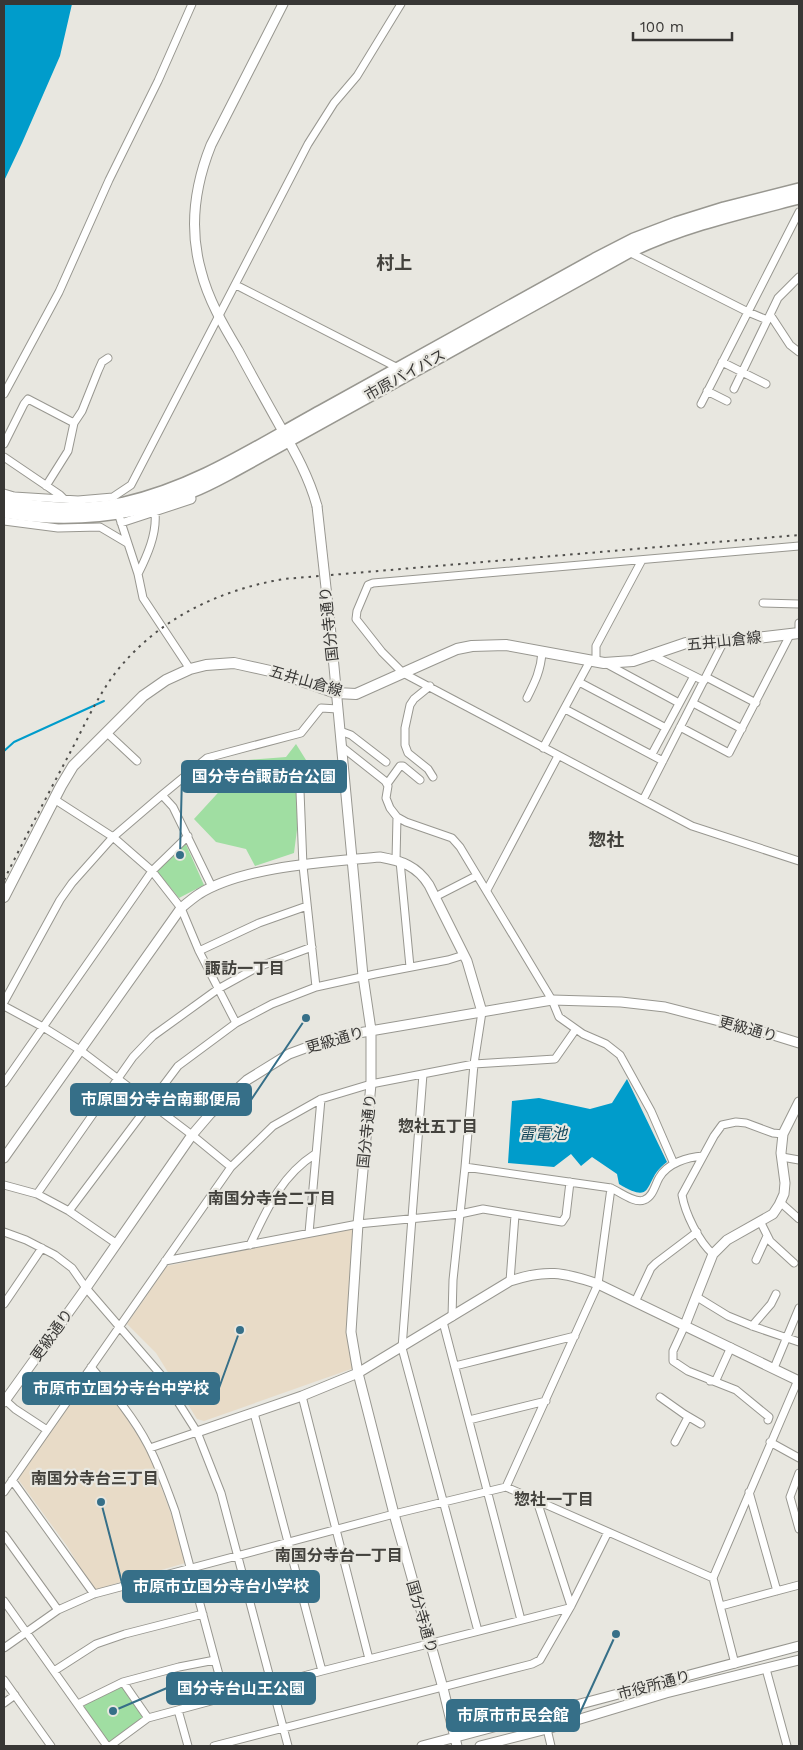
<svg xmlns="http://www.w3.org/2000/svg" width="803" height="1750" font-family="'Work Sans','Noto Sans JP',sans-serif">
	<rect width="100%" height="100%" fill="#e8e7e0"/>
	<path fill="#e8dbc7" d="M353,1228L347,1335L354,1368L204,1421L197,1419L156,1353L127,1324L167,1266Z
		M92,1373L119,1406L149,1453L175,1525L185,1563L94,1590L67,1546L18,1479Z"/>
	<path fill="#a0dea2" d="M296,744L306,760L294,853L255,866L246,849L216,842L194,819L248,760L286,757Z
		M184,840L204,885L179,898L156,870Z
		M121,1686L124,1688L143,1716L141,1720L110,1742L107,1741L84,1707L86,1702Z"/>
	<path fill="#009ccb" d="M4,4H72L60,56L22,143L4,181Z
		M627,1079L667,1162C642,1179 657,1207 619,1184L617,1174L592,1157L581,1166L571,1154L554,1167L508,1163L512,1101L539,1098L590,1109L612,1103Z"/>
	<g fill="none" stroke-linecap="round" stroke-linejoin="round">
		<path stroke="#009ccb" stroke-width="2" d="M4,751L14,742L104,701"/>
		<defs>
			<path id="minor" d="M629,252L748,312L767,320
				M236,285L398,368
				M771,316L790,345L799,352
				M722,362L766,384
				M734,389L778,298L799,277
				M707,391L727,401
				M4,394L59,292L109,180L158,81L192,4
				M701,404L799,212
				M4,444L24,404L28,399L74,423
				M4,457L60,495L64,499
				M46,486L68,451L74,423L82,411L98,371L102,362L108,358
				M4,493L14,496L78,500L113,497L131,485L308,144L334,103L357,76L401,4
				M118,513L138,574L143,598L190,669
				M4,521L58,528L100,527L127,543
				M121,523L191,500L192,499L191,492
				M799,546L373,583L368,585L357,611L356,619L382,652L403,673L692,826L799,861
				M138,574C147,556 157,534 155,513
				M763,603L799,604
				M799,623V628
				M650,654L704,681
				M596,662V646L642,560
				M605,663L679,703
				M706,677L756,703
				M579,682L666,728
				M430,686L414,699L410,705L405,728V745L408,753L428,769L433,777
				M527,698C535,682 541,670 542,652
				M693,703L742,729
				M565,709L663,761
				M680,727L729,753L791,633
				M340,731L351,735L386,762
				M106,732L137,761
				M342,747L385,781L388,786L386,798L390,808L397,817L406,822L452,838L460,847L552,1000L559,1017L583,1034L606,1044L620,1055L651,1111L674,1164
				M543,748L590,661
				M652,754L694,676
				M387,784L400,766H403L420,780
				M300,791L303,866L316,987
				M162,795L173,807L212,887
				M54,799L113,837L152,871L181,908L199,951L236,1023
				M643,800L724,641
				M396,860L397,817
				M400,861L410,967
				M487,890L558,756
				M435,897L476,876
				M199,951L259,923L307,906
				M4,1002L60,900L72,883L113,837L162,795L207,758L301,733L321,708L338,709
				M4,1006L43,1027L80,1050L192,1135L231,1167
				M423,1074L402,1348L478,1631
				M4,1083L152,871L188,836
				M782,1157L799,1160
				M465,1167L611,1188L598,1284L506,1487
				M4,1185L37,1194L69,1211L117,1244
				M611,1188C620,1192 635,1204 644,1200C653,1197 655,1185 659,1178C667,1163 688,1157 703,1156
				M37,1194L133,1057L153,1036L218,989L258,967L312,947
				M780,1202L799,1219
				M69,1211L178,1066L236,1023L272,1004L316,987L375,974L448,960L464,955
				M760,1221L770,1241L794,1263
				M4,1232L26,1240L55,1255L72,1268L86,1288L161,1375L197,1432L221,1493L288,1746
				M309,1233L321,1099
				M250,1245C267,1209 281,1176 315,1154
				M713,1254C699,1242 685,1213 682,1195L714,1136L722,1125L736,1122L746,1123L773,1133L783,1134
				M756,1260L767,1236
				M165,1261L358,1224L460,1214L483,1209L562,1222L566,1216L570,1182
				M510,1281L515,1215
				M697,1297L728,1316L755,1327L799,1342
				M635,1302L651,1268L656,1263L697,1232
				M4,1304L42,1248
				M452,1317L453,1280L465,1167L474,1064L482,1012
				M443,1322L521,1620
				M685,1325L673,1351V1361L688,1371L736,1390L769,1417L768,1420
				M752,1326L771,1304L776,1294
				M455,1366L575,1336
				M91,1367C112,1392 133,1416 148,1445C159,1466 167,1489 175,1511L225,1697
				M774,1368L799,1308
				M710,1381L716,1380L731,1347
				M302,1396L369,1659
				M660,1397L684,1414L701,1424
				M4,1399L15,1409L47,1430
				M254,1413L322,1671
				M469,1420L546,1401
				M675,1442L688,1417
				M770,1442L799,1458
				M150,1448L197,1432
				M799,1473L790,1497L799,1529
				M12,1480L94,1594
				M4,1492L231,1167L273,1126L321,1099L371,1084L474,1064L555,1059L576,1029
				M749,1492L777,1591
				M537,1501L571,1606
				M4,1535L58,1610
				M4,1601L107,1746
				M721,1606L799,1585
				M4,1648L58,1610L94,1594L394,1514L506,1487L713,1578
				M735,1664L713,1578L798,1380
				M766,1669L787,1746
				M54,1671L96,1644L125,1634L203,1614
				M4,1680L51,1746
				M123,1682L148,1718
				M4,1703L15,1695
				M78,1704L123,1682L179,1667L215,1660
				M178,1710L188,1746
				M547,1729L551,1746
				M110,1746L148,1718L322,1671L569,1608
				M214,1746L532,1664L540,1660L571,1606L608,1532"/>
			<path id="tertiary" d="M283,4L211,145C195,185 189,229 201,271C208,299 223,325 238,350C252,376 266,401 280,426C295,452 309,477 317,506
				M330,624L363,976L371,1030V1084L358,1224L351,1332L358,1373L394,1514L443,1688L457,1746
				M4,1158L181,908C187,903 193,898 199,894C244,866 328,862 380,857C402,861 417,866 429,885L467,961L482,1012
				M685,1325L713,1254L727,1240L773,1214L779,1205L784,1194L785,1183L781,1153L783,1134L799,1102
				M4,1402L86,1288L192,1135L210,1114L247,1080L289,1054L335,1037L552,1000L621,1002L665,1007L770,1034L799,1043
				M197,1432L302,1396L358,1373L510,1281C546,1269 563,1272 598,1284L799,1381
				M422,1746L799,1646
				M480,1746L547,1729L666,1693L799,1660"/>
			<path id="secondary" d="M4,897L61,786L73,766L143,696L166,680L190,669L206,665L234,663L279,673L336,693L356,694L432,660L457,649L472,646L506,645L604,663L633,661L686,643L740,640L799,633"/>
			<path id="trunk" d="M4,502C44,508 84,512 124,503C196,487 257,446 321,411C412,360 504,310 595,259L634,239L676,223L724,208L799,189
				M4,512C66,523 133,517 191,492C207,486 221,478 236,470L629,252C683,226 741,213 799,198"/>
		</defs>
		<use href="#minor" stroke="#989790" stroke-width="9"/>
		<use href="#tertiary" stroke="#989790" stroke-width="11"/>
		<use href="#secondary" stroke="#989790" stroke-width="12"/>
		<use href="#trunk" stroke="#989790" stroke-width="14"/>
		<use href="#minor" stroke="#fff" stroke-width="7"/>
		<use href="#tertiary" stroke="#fff" stroke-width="9"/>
		<use href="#secondary" stroke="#fff" stroke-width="10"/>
		<use href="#trunk" stroke="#fff" stroke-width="11"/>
		<path stroke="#504f4c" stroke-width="2" stroke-dasharray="2.5 5" stroke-linecap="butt" d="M4,880C26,836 49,792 72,749C85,724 97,698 113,676C155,620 218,590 284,579L799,535"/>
		<defs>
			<path id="tertiary-bridge" d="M317,506L330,624"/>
		</defs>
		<use href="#tertiary-bridge" stroke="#989790" stroke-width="11" stroke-linecap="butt"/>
		<use href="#tertiary-bridge" stroke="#fff" stroke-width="9"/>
	</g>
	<g text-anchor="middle" stroke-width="4.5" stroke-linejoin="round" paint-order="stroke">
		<g font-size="15" fill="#383735" stroke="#e8e7e0">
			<text transform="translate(405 375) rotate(-29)" y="5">市原バイパス</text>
			<text transform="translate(329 624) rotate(-96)" y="5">国分寺通り</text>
			<text transform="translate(724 641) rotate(-6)" y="5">五井山倉線</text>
			<text transform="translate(306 681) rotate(16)" y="5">五井山倉線</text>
			<text transform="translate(748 1029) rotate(15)" y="5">更級通り</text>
			<text transform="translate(335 1040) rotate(-16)" y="5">更級通り</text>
			<text transform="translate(367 1131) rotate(-84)" y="5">国分寺通り</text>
			<text transform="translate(52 1335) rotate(-54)" y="5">更級通り</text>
			<text transform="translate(422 1617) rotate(74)" y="5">国分寺通り</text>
			<text transform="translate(654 1685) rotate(-15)" y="5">市役所通り</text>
		</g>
		<g font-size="16" font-weight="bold" fill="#43423d" stroke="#e8e7e0">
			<text x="245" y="974">諏訪一丁目</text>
			<text x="438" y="1132">惣社五丁目</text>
			<text x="272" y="1204">南国分寺台二丁目</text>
			<text x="95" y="1484">南国分寺台三丁目</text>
			<text x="554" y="1505">惣社一丁目</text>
			<text x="339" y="1561">南国分寺台一丁目</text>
		</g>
		<g font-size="16" font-style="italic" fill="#14475b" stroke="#e8e7e0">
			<text x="543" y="1139">雷電池</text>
		</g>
		<g font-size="18" font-weight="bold" fill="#43423d" stroke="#e8e7e0">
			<text x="394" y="269">村上</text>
			<text x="606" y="846">惣社</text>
		</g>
	</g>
	<path fill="none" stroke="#366f88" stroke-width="2" d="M180 855L182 776M306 1018L251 1100M240 1330L219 1388M101 1502L123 1587M113 1711L167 1688M616 1634L579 1715"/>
	<g fill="#366f88" stroke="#e8e7e0" stroke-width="2">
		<circle cx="180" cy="855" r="5"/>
		<circle cx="306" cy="1018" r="5"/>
		<circle cx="240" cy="1330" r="5"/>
		<circle cx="101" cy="1502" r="5"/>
		<circle cx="113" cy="1711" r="5"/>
		<circle cx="616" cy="1634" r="5"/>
	</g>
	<g fill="#366f88" stroke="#366f88" stroke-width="2">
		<rect x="182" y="761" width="164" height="31" rx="5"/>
		<rect x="71" y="1084" width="180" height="31" rx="5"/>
		<rect x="23" y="1373" width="196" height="31" rx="5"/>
		<rect x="123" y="1571" width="196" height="31" rx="5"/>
		<rect x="167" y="1673" width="148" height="31" rx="5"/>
		<rect x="447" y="1700" width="132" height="31" rx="5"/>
	</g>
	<g font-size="16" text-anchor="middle" font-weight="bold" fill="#fff">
		<text x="264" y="782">国分寺台諏訪台公園</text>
		<text x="161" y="1105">市原国分寺台南郵便局</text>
		<text x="121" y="1394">市原市立国分寺台中学校</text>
		<text x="221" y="1592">市原市立国分寺台小学校</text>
		<text x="241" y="1694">国分寺台山王公園</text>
		<text x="513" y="1721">市原市市民会館</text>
	</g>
	<rect width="803" height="1750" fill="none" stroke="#383735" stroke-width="10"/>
	<path d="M633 32v8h99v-8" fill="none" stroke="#383735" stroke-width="2.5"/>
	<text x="640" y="32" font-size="15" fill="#383735" stroke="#e8e7e0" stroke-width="4" paint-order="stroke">100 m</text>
</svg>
